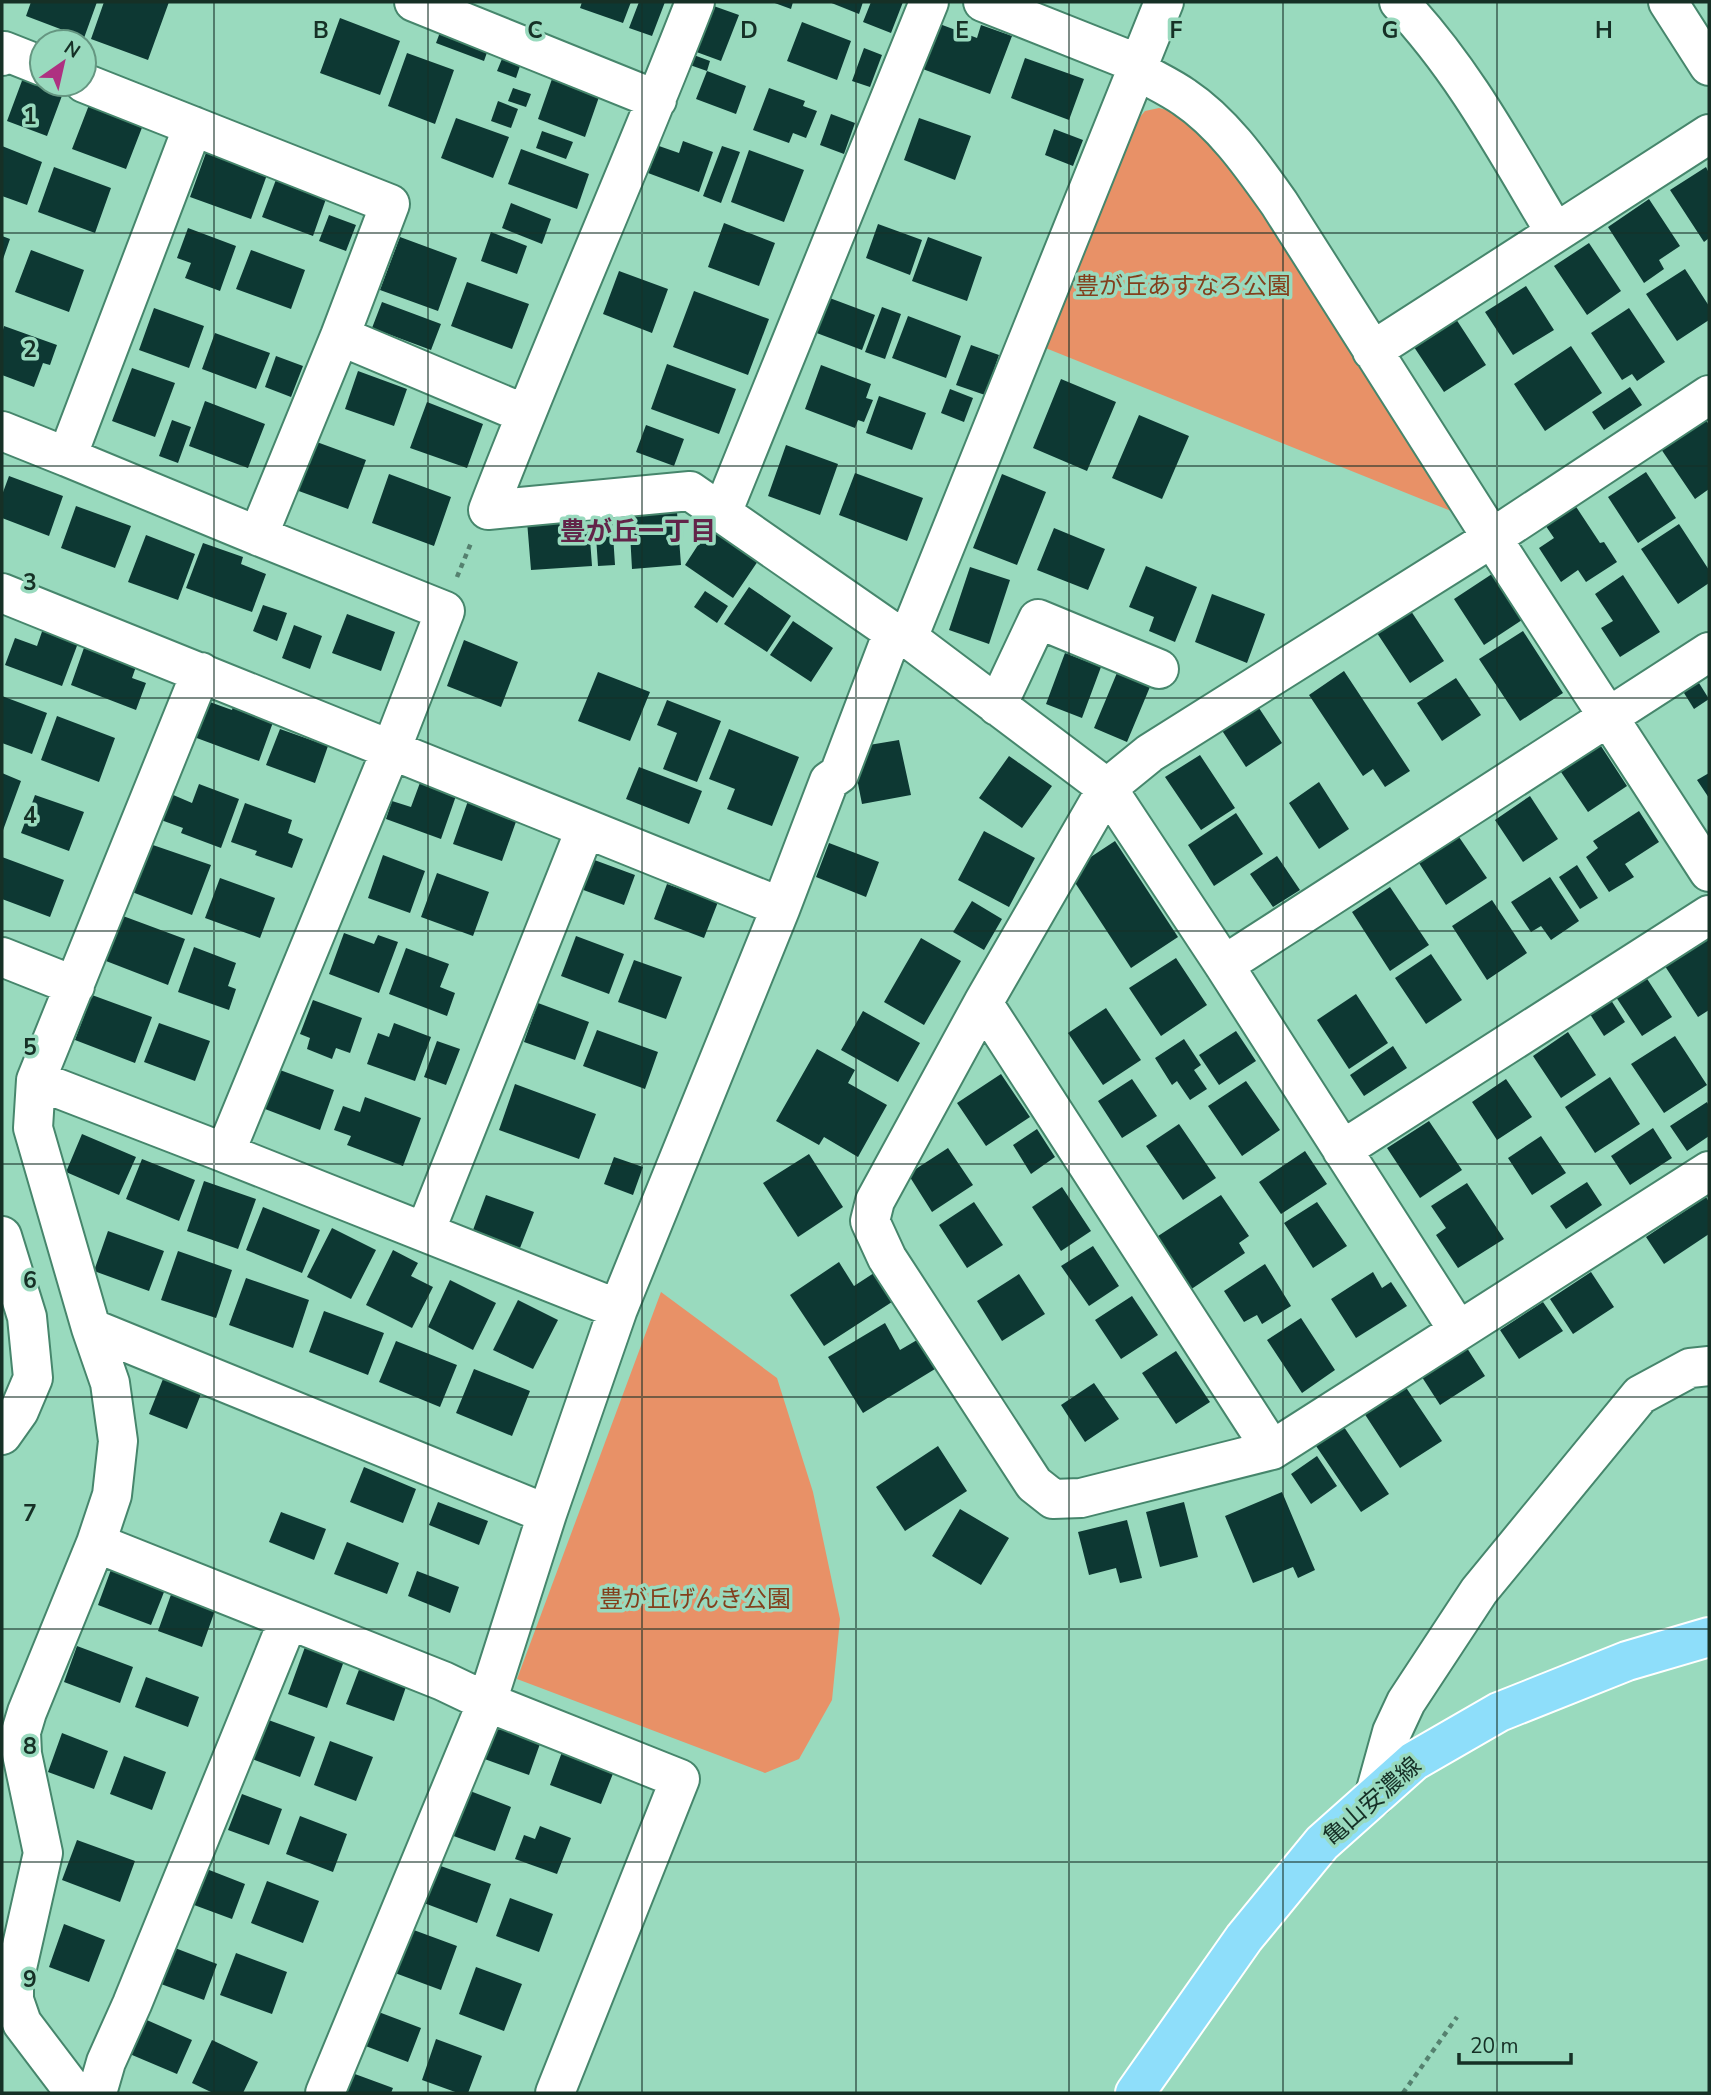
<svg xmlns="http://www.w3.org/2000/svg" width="1711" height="2095" font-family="'Nunito Sans','Noto Sans JP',sans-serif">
	<rect width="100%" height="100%" fill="#99dabe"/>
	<path fill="#e89167" d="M1159,108C1190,113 1223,158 1244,181L1456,513L1043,347L1129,130L1145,111Z
		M661,1292L777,1378L813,1492L840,1619L832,1700L799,1759L765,1773L517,1679Z"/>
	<path fill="#0d3833" d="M31,2H97L84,38L26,16Z
		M104,2H169L148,60L91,39Z
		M582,2H631L623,23L580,8Z
		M639,2H665L652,36L629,28Z
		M772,2H793L791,9Z
		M829,2H863L859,14Z
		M871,2H903L891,33L863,22Z
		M708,4L739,15L721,61L691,50Z
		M340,18L400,41L380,95L320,73Z
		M802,22L851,41L837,80L787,61Z
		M937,23L977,38L981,25L1012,36L990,94L920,68Z
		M442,27L490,44L484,61L436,43Z
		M864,48L882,55L870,87L852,81Z
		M407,53L454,70L435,124L388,106Z
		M504,54L522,60L516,78L497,71Z
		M691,54L710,61L707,71L687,64Z
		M1025,58L1084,79L1069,120L1011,98Z
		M707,71L746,86L736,114L696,99Z
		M23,78L63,93L47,136L7,121Z
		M552,79L599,97L585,137L538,119Z
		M513,88L531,94L526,107L508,101Z
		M769,88L805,101L803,106L817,111L806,138L793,133L789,143L753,130Z
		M498,101L518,109L511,128L491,121Z
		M89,105L143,125L126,169L72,149Z
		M831,114L855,123L844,154L820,145Z
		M456,118L509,137L493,178L441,158Z
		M919,118L971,136L955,180L904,160Z
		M1054,129L1083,140L1073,166L1045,155Z
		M542,131L573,142L566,159L536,148Z
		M683,141L713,152L699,192L648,173L659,146L679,153Z
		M2,146L42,162L27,205L2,196Z
		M722,146L740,152L721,203L703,196Z
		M521,149L589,174L577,209L508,184Z
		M207,150L268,172L251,219L190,197Z
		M749,150L804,170L784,222L731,202Z
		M54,167L111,188L95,233L38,212Z
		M1706,167L1709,173V238L1704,242L1670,190Z
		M277,177L327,196L313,236L262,217Z
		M1649,199L1680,246L1659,260L1664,269L1644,283L1608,227Z
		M511,203L551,219L542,244L502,228Z
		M329,215L356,225L346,251L319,241Z
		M724,223L775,243L759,286L708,267Z
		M878,224L922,240L910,275L866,258Z
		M188,228L236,246L220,291L185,278L191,263L177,258Z
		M491,232L527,246L517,274L481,261Z
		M2,236L10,239L2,262Z
		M400,237L457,258L438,311L380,290Z
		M928,237L982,257L967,301L912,281Z
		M1589,243L1621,291L1587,315L1554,266Z
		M31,250L84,270L69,312L15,292Z
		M251,250L305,270L291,309L236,289Z
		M1685,269L1709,306V320L1677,341L1646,294Z
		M619,271L668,289L652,333L603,314Z
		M467,282L529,304L512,349L451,326Z
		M1526,286L1554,330L1513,355L1485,312Z
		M694,291L769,319L748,375L673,347Z
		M827,297L875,315L862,350L814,332Z
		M382,302L441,324L431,350L372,328Z
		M882,307L901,314L885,359L865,352Z
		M154,308L204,326L189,368L139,350Z
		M1629,308L1665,362L1637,381L1632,374L1622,380L1591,333Z
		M908,316L961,336L946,378L892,358Z
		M1456,319L1486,365L1444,392L1414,347Z
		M4,326L57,345L50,365L43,363L34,387L2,375V333Z
		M215,333L270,353L256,389L202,369Z
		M971,345L999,355L985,395L956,385Z
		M1571,346L1602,393L1545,431L1514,384Z
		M276,356L303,366L291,397L265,387Z
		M667,364L736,389L719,434L651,409Z
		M821,365L871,384L866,398L873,400L864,422L858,420L855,428L805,409Z
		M132,368L175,383L155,437L112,421Z
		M358,371L407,389L394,426L345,409Z
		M1061,379L1116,402L1087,471L1033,448Z
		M1630,387L1642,405L1604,430L1592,412Z
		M950,389L973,398L964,422L941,413Z
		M879,396L926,413L912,450L866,433Z
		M205,401L265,424L248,468L189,446Z
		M427,402L483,424L467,468L410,448Z
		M1139,415L1189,436L1162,499L1112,478Z
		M172,420L191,427L178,463L159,456Z
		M1706,420L1709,425V489L1695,499L1661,449Z
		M646,425L684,439L674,466L636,452Z
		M314,441L366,460L348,509L296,490Z
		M786,445L838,464L820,515L768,496Z
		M1646,472L1676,518L1638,543L1608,497Z
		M855,473L923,498L907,541L839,515Z
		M389,474L451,497L434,546L372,523Z
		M1002,474L1046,492L1017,565L973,548Z
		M9,476L63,496L49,536L2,518V495Z
		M1569,496L1600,543L1604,542L1617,562L1586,582L1578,570L1561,582L1539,548L1554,538L1539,516Z
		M76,506L131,526L115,568L61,548Z
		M677,512L681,565L632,569L629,515Z
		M571,519V527L589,526L592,566L531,570L527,521Z
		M612,519L615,565L598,566L595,521Z
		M1679,524L1709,570V583L1678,604L1641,549Z
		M711,525L760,558L733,598L685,565Z
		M1054,528L1105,549L1088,590L1037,570Z
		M146,535L195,554L178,600L128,582Z
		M203,543L243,557L241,564L266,574L252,612L186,588Z
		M1146,566L1197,587L1175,642L1149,631L1154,617L1129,607Z
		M970,567L1010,580L989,644L949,630Z
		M1492,574L1522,620L1484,645L1454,599Z
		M1623,575L1660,632L1620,657L1601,628L1613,621L1595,594Z
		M749,587L791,616L767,652L724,624Z
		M705,591L728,606L717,623L694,607Z
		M1212,594L1265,614L1247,663L1195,642Z
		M263,605L287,613L277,641L253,631Z
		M1407,605L1444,661L1410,683L1373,627Z
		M347,614L395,632L381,671L332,653Z
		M793,621L833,648L811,682L770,655Z
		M45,623L81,635L62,686L5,665L15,638L37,646Z
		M294,625L322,636L310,669L282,658Z
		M1523,631L1563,693L1520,721L1479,659Z
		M464,640L518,662L501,707L447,686Z
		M86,642L138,661L132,678L146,683L136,710L71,685Z
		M1065,653L1101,667L1082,718L1046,704Z
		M1119,668L1152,682L1127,742L1094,728Z
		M1344,671L1410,771L1385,787L1373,769L1363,776L1309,695Z
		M598,672L650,692L630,741L578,721Z
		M1694,675L1709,699L1694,709L1679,685Z
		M1456,678L1481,715L1442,741L1417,703Z
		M2,696L47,713L32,754L2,743Z
		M235,699L276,714L259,761L194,737L207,701L232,710Z
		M667,700L721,721L697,782L663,769L677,733L657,725Z
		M1257,705L1282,743L1246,767L1221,729Z
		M57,716L115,738L99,782L41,760Z
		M280,729L328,746L315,783L266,765Z
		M729,729L799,757L772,826L727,809L735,789L709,779Z
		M899,740L911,795L862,804L851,748Z
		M1599,743L1627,786L1588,812L1559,769Z
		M1200,755L1235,808L1201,830L1165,777Z
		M1009,756L1052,786L1022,828L979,798Z
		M639,767L702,791L689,824L626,799Z
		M2,773L21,781L2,833Z
		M1709,773V798L1697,780Z
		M421,780L457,793L441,839L386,819L392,801L411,807Z
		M1319,782L1349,829L1319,849L1289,803Z
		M199,784L239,799L221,848L181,833L183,828L161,820L171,794L192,803Z
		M35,795L84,812L69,851L21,833Z
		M1530,796L1558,839L1523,862L1495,820Z
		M469,798L518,816L502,861L453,844Z
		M245,803L292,820L288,833L303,839L292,868L255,855L257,851L231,842Z
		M1639,811L1659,842L1625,864L1634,877L1609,892L1586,857L1598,848L1593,841Z
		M1236,813L1263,854L1214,886L1188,845Z
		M984,831L1035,858L1009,907L958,880Z
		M1459,837L1487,878L1446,905L1419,863Z
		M1115,841L1178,937L1131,968L1068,872Z
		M829,843L879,862L866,897L816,877Z
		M150,844L211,865L192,915L132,892Z
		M383,855L425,871L410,913L368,898Z
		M1277,856L1300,890L1273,907L1250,874Z
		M2,857L64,880L50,917L2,899Z
		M589,858L635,875L624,905L578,888Z
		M1577,865L1598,898L1580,909L1559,877Z
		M437,873L489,892L473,936L421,917Z
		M1550,877L1579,921L1551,940L1541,926L1531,932L1511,902Z
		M220,878L275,898L260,938L205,918Z
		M667,884L718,902L704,938L654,919Z
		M1390,887L1429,945L1390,971L1352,912Z
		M1492,900L1527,953L1487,980L1452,926Z
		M972,901L1002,919L984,950L953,932Z
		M123,916L185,939L168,985L106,961Z
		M1709,932V1010L1698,1017L1661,960Z
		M344,933L374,944L378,935L398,942L379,993L329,974Z
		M576,936L624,954L609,994L561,976Z
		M921,938L961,961L924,1025L884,1002Z
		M194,947L236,963L228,986L236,989L229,1010L178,992Z
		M406,948L449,964L440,987L455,993L447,1016L389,994Z
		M1431,954L1462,1000L1426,1024L1395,978Z
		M1176,958L1207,1005L1161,1036L1129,988Z
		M634,960L682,977L666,1019L618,1002Z
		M1642,971L1672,1017L1642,1036L1612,991Z
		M1356,994L1388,1043L1349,1069L1317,1020Z
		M92,995L152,1017L135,1063L75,1040Z
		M1609,997L1625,1022L1604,1036L1588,1011Z
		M313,1000L362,1018L350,1053L336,1048L332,1059L307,1049L310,1038L300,1034Z
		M538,1003L589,1022L575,1060L524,1042Z
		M1106,1008L1141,1060L1103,1085L1068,1033Z
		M863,1011L920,1043L898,1082L841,1050Z
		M159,1023L210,1041L195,1081L144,1062Z
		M394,1023L431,1037L415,1081L367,1064L378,1033L389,1037Z
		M597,1030L658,1052L645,1089L583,1066Z
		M1236,1031L1256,1061L1219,1085L1199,1055Z
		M1568,1032L1596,1075L1561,1098L1533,1056Z
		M1675,1036L1707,1085L1664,1113L1631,1064Z
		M1184,1039L1201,1065L1194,1070L1207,1089L1190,1100L1177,1081L1172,1085L1155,1058Z
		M437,1041L460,1049L446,1085L424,1077Z
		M1393,1046L1407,1068L1364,1096L1350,1075Z
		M817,1049L855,1070L848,1083L887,1105L858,1157L824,1137L819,1145L776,1121Z
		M280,1070L334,1090L320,1130L265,1109Z
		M1001,1074L1030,1117L986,1146L957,1103Z
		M1610,1077L1640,1124L1595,1153L1565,1107Z
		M1132,1079L1157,1116L1122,1138L1098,1101Z
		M1506,1079L1532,1117L1497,1140L1472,1102Z
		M1246,1081L1280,1130L1242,1156L1208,1106Z
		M515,1084L596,1114L579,1159L499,1130Z
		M365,1097L421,1118L403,1166L347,1145L351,1136L334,1130L343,1106L360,1112Z
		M1707,1102L1709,1106V1136L1687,1151L1670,1126Z
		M1429,1121L1462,1170L1420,1198L1387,1148Z
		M1179,1124L1216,1178L1183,1200L1146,1146Z
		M1653,1128L1672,1158L1630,1185L1611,1156Z
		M1037,1129L1055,1157L1031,1174L1013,1145Z
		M82,1134L136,1157L119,1195L66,1172Z
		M1541,1136L1566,1173L1532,1195L1508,1158Z
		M948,1148L973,1185L932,1212L908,1174Z
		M1305,1151L1327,1184L1281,1214L1259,1182Z
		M809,1154L843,1207L798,1237L763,1183Z
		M614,1157L643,1167L633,1195L604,1184Z
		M142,1159L195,1180L179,1221L126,1199Z
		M204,1181L256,1199L238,1249L187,1231Z
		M1587,1182L1602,1205L1566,1229L1550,1206Z
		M1467,1183L1504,1239L1458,1268L1436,1235L1446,1228L1431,1206Z
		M1062,1187L1091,1231L1061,1251L1032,1207Z
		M486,1195L534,1212L520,1248L473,1230Z
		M1221,1195L1249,1236L1239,1243L1245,1253L1190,1290L1155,1238Z
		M1706,1197L1709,1202V1234L1664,1264L1646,1237Z
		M974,1202L1003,1245L967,1268L939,1225Z
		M1317,1202L1347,1246L1313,1268L1284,1223Z
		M263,1207L320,1230L302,1273L246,1250Z
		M332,1228L376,1250L351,1299L307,1277Z
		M108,1231L164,1251L149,1291L94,1271Z
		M1093,1246L1119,1286L1089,1306L1061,1266Z
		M393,1250L418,1263L411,1276L433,1287L412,1328L366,1305Z
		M178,1251L232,1270L216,1318L161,1300Z
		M839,1262L854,1286L877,1271L895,1300L824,1346L790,1295Z
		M1265,1264L1291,1306L1262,1324L1257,1315L1244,1322L1224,1291Z
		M1373,1272L1382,1288L1391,1282L1407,1306L1356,1338L1331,1299Z
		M1591,1272L1614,1307L1573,1334L1550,1299Z
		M1019,1274L1045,1314L1002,1341L977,1301Z
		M246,1278L309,1300L293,1348L229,1325Z
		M450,1280L496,1303L473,1350L428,1327Z
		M1132,1296L1158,1335L1121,1359L1095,1320Z
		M518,1300L558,1320L533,1369L493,1350Z
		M1543,1302L1563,1331L1519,1359L1500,1330Z
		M324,1311L384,1333L368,1375L309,1352Z
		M1301,1318L1335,1370L1302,1393L1267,1340Z
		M885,1323L900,1350L917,1340L935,1369L863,1413L828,1357Z
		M396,1341L457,1365L440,1407L379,1382Z
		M1465,1345L1485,1376L1440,1405L1420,1374Z
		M1176,1351L1210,1402L1176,1424L1142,1373Z
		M474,1369L530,1391L512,1436L456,1413Z
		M165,1374L203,1389L187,1429L149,1414Z
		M1094,1383L1119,1419L1085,1442L1061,1405Z
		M1405,1386L1442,1441L1400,1468L1364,1413Z
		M1342,1424L1389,1494L1361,1512L1314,1443Z
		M938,1446L967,1491L905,1531L876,1487Z
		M1317,1456L1337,1486L1311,1504L1291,1474Z
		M364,1467L416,1489L403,1523L350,1502Z
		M1282,1492L1315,1570L1298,1578L1293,1567L1253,1583L1225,1516Z
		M438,1502L488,1521L479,1545L429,1525Z
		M1184,1502L1198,1557L1160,1567L1146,1512Z
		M960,1509L1009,1538L981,1585L932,1556Z
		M281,1512L326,1529L314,1560L269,1542Z
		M1127,1520L1142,1578L1120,1583L1116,1568L1089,1575L1078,1532Z
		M347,1542L399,1563L387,1594L334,1574Z
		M112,1567L166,1587L151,1625L98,1605Z
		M417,1571L459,1587L450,1613L408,1596Z
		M173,1589L217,1605L202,1647L158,1631Z
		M77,1646L133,1667L120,1703L64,1682Z
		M305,1647L344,1661L327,1708L288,1694Z
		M360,1667L407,1684L394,1721L346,1704Z
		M146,1677L199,1697L188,1727L135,1707Z
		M263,1718L315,1737L300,1777L249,1758Z
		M492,1722L541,1741L529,1775L479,1757Z
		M62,1733L108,1751L94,1789L48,1772Z
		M330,1741L373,1757L356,1801L314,1785Z
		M562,1752L614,1771L601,1804L550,1785Z
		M124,1756L166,1772L152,1810L110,1794Z
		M465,1789L511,1807L495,1851L448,1834Z
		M242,1794L282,1809L269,1845L228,1830Z
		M300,1816L347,1834L333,1872L286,1854Z
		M540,1826L571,1838L557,1874L515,1859L524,1835L535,1839Z
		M77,1840L135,1861L120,1902L62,1880Z
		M438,1865L491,1884L477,1923L424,1903Z
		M199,1866L245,1884L232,1919L186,1902Z
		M267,1881L319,1901L303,1943L251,1923Z
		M510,1898L553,1914L539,1952L496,1936Z
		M64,1924L105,1940L89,1982L49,1967Z
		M411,1929L457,1946L441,1990L395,1973Z
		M175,1948L217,1964L204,2000L161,1984Z
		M236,1953L287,1972L272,2014L220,1995Z
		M476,1967L522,1984L504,2031L459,2014Z
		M368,2008L421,2028L408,2062L355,2042Z
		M140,2017L192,2040L177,2074L125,2052Z
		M436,2039L482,2056L468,2093H458L422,2080Z
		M212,2040L258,2062L243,2093H213L192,2083Z
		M344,2070L393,2088L391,2093H335Z"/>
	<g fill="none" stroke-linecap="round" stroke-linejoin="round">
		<defs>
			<path id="minor" d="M414,2L657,100
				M695,2C629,172 554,339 488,510L690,491L893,632L908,638L1107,788L1224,965L1458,1330
				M983,2L1139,64
				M1399,2C1463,69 1507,152 1555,232
				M1668,2L1709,66
				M2,56L4,51L42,66
				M1137,70C1152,79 1170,87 1184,97C1223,123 1252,165 1279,203L1492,538L1709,872
				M84,83L390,204L340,336L258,536L445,611L391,750L225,1153L618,1309
				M340,336L525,414
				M1372,351L1709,134
				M1709,395L1492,538L1150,753L1107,788L983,1003L875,1201L870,1221L887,1258L1034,1484L1053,1499L1081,1498L1272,1450L1709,1171
				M2,431L67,457L193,126
				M67,457L258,536
				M722,513L929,2
				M2,593L781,907L618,1309L547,1514L487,1702L443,1681L96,1543L112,1495L118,1441L110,1383L91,1328L33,1128L36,1080L201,672
				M908,638L1164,2
				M997,706L1038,619L1159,669
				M781,907L829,781L839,774L893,632
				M2,957L75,986
				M1224,965L1709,652
				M983,1003L1272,1450
				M36,1080L225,1153
				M1342,1150L1709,915
				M425,1232L585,830
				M2,1236L27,1317L33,1378L19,1411L2,1435
				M91,1328L547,1514
				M1374,1797L1392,1732L1406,1702L1479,1591L1640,1395L1690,1368L1709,1366
				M75,2093L22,2023L14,2000V1981L43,1853L22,1754L21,1732L27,1712L96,1543
				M97,2093L106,2062L132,2004L288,1621
				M325,2093L487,1702L680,1779L555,2093"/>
			<path id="major" d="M1135,2093L1244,1938L1322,1843L1414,1761L1499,1712L1627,1661L1709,1637"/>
		</defs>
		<use href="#minor" stroke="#46866c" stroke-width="42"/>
		<use href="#major" stroke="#fff" stroke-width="42"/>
		<path stroke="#55816f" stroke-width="4.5" stroke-dasharray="5 5" stroke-linecap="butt" d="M457,577L471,543
			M1403,2093L1457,2017"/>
		<use href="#minor" stroke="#fff" stroke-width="38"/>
		<use href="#major" stroke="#8edefa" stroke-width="38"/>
	</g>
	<path fill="none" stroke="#163026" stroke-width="2" stroke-opacity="0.55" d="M214,2V2093M428,2V2093M642,2V2093M856,2V2093M1069,2V2093M1283,2V2093M1497,2V2093M2,233H1709M2,466H1709M2,698H1709M2,931H1709M2,1164H1709M2,1397H1709M2,1629H1709M2,1862H1709"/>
	<g text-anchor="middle" stroke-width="7" stroke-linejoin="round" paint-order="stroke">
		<g font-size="24" fill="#833f1c" stroke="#99dabe">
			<text x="1183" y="294">豊が丘あすなろ公園</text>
			<text x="695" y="1607">豊が丘げんき公園</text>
		</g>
		<g font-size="24" fill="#163026" stroke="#99dabe">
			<text transform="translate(1372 1801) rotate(-41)" y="8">亀山安濃線</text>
		</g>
		<g font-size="26" font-weight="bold" fill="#622449" stroke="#99dabe">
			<text x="638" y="540">豊が丘一丁目</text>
		</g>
	</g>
	<g font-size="23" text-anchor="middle" font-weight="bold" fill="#163026" stroke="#99dabe" stroke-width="7" stroke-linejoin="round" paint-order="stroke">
		<text x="321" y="38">B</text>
		<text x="535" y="38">C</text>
		<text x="749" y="38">D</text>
		<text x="962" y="38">E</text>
		<text x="1176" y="38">F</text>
		<text x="1390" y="38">G</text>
		<text x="1604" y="38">H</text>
		<text x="30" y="124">1</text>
		<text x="30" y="357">2</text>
		<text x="30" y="590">3</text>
		<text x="30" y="823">4</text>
		<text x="30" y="1055">5</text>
		<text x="30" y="1288">6</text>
		<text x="30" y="1521">7</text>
		<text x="30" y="1754">8</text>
		<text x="30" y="1987">9</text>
	</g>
	<rect width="1711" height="2095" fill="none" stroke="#163026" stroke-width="7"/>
	<g transform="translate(63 63) rotate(34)"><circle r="33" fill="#99dabe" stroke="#659681" stroke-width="2"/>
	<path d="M0-5L12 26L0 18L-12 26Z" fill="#ae3181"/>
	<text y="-10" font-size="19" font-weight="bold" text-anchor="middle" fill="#163026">N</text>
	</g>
	<path d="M1459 2053v10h112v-10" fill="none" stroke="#163026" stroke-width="3.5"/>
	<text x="1470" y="2053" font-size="21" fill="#163026" stroke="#99dabe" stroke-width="5" paint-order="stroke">20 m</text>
</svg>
